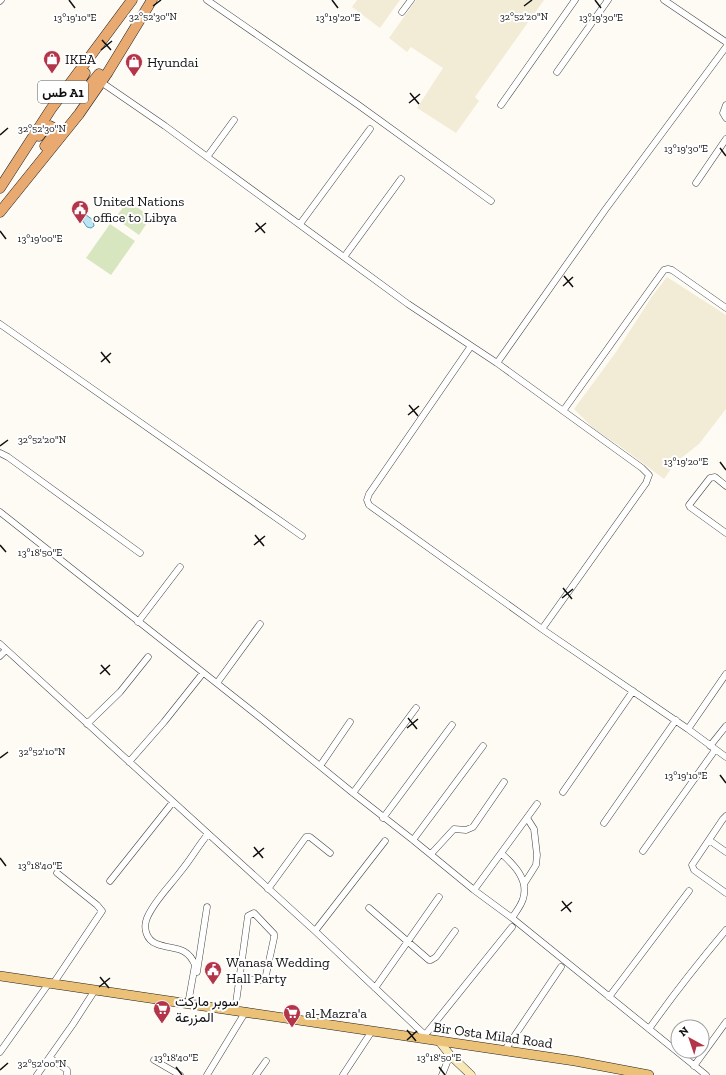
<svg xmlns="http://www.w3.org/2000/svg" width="726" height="1075" font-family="'Zilla Slab',Vazirmatn,serif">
	<rect width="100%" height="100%" fill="#fefbf4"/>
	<path fill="#f2ecd6" d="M357,0H400L380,28L352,7Z
		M416,0H544L475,97L479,101L456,133L417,108L443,68L411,47L407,52L389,38Z
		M667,277L726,315V409L699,444L675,463L664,479L621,447L593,428L574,409L616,352L653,295Z"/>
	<path fill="#d8e6c0" d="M128,201L151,217L139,235L115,218Z
		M110,224L135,241L111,275L86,258Z"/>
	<path fill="#bee4f1" stroke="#4ca0c0" d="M79,212H82L93,220L94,226L91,228L87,227L82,220H80L76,217Z"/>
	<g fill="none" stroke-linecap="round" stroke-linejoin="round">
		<defs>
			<path id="minor" d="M207,0L357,104L491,201
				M664,0L726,42
				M0,1L1,0
				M402,12L411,0
				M557,72L608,0
				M101,82L165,126L408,304L497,363L605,210L726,47
				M501,105L575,0
				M726,105L723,113L726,118
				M207,157L234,120
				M696,183L726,139
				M300,224L370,129
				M344,257L401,179
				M0,324L302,536
				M471,346L369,494L367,500L369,505L542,629L688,729L726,757
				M497,363L642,468L649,475L646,483L542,629
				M563,411L664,270L668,269L672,270L726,308
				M0,453L8,457L140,553
				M726,486L715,477L710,478L689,505L690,507L726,533
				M0,512L262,719L353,793L413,840L474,890L512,918L706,1075
				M138,622L180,567
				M0,644L315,931L425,1035V1039
				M0,656L6,650
				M217,683L260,624
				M87,724L120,692L148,657
				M688,729L726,674
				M710,746L726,726
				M129,762L164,722L203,673
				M320,766L350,722
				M563,792L633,691
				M353,793L416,708
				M726,816L723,819L692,865L694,870L726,893
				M383,818L452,725
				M604,823L676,720
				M413,840L483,746
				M709,840L726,852
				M643,851L715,750
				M431,854L454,829L466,830L473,827L504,782
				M502,854C515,866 529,880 523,899C521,906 515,913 512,918
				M110,881L173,802
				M524,884L536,865L537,855L534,829L527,818
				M268,889L306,837H310L330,853
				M474,890L537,804
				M369,908L429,960H431L436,957L455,931
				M315,931L385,841
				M197,972L207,907
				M53,984L102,911L97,905L57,873
				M375,988L439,897
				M609,997L689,891
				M188,1004L195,965C187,945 172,950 157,944C146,940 143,928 147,918C154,901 170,886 181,871C191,859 198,846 208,834
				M235,1010L248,916L254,913L274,934V938L266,975L262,980L239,979
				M649,1029C673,995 699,962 726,930
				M425,1035L512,927
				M505,1050L561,967
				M0,1052L49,983
				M50,1058L67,1070V1075
				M154,1060L180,1075
				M694,1066L726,1022
				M37,1075L73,1024L95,990
				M207,1075L246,1011
				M256,1075L266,1061
				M343,1075L372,1031
				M442,1075L450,1055"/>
			<path id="secondary" d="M439,1041L450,1055L471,1075"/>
			<path id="primary" d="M0,976L575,1061L649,1075"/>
			<path id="trunk" d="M85,73L77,86L78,89L81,92L86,90L99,74
				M39,136L44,129L50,126L55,129V133L45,146
				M0,188L51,109L132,0
				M0,212L79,114L108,72L152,0"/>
		</defs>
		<use href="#minor" stroke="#434343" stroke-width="7"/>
		<use href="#secondary" stroke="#323232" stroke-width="9"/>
		<use href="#primary" stroke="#212121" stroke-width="10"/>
		<use href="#trunk" stroke="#212121" stroke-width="11"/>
		<use href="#minor" stroke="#fff" stroke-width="6"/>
		<use href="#secondary" stroke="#f7e8b6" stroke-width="8"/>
		<use href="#primary" stroke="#ebc177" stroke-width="9"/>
		<use href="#trunk" stroke="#e8aa70" stroke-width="10"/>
	</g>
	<path fill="none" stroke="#101010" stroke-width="1.5" d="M69,0L75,8M332,0L338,8M595,0L601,8M153,6L161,0M524,6L532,0M102,40L111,50M101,50L112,41M410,93L419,104M409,103L420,94M0,135L8,128M720,148L726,156M256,223L265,233M0,231L6,239M255,232L266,223M564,276L573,287M563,286L573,277M101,352L110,363M101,362L111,353M409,405L418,416M408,415L419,406M0,446L8,440M720,462L726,470M255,535L264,546M0,545L6,552M254,545L265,536M563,588L572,599M562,598L573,589M101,665L110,675M100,674L110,665M408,718L417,729M407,728L418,719M0,758L8,752M720,775L726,783M254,847L263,858M253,857L264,848M0,858L6,866M562,901L571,912M561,911L572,902M100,977L109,988M99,987L110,978M407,1030L416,1041M407,1040L417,1031M176,1067L182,1075M439,1067L445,1075M0,1070L8,1063"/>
	<defs>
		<symbol id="shop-pin" viewBox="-11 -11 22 30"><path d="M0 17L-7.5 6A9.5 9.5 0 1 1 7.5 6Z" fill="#b3354a" stroke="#fff"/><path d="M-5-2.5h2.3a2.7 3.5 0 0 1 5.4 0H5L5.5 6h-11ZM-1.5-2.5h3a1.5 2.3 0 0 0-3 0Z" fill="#fff"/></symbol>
		<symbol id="civic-pin" viewBox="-11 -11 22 30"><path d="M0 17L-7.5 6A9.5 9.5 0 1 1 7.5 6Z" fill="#b3354a" stroke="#fff"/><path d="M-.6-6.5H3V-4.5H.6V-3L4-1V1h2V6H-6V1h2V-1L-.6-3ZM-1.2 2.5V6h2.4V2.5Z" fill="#fff"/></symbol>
		<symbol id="supermarket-pin" viewBox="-11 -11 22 30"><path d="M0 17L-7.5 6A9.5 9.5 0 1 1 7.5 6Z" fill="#b3354a" stroke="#fff"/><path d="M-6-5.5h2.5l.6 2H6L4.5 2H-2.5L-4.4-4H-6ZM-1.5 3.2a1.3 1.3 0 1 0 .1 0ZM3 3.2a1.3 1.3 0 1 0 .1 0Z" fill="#fff"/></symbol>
	</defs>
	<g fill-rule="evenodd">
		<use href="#shop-pin" x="42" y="49" width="20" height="27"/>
		<use href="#shop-pin" x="124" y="52" width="20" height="27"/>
		<use href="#civic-pin" x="70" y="199" width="20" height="27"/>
		<use href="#civic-pin" x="203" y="960" width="20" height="27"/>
		<use href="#supermarket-pin" x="152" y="999" width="20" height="27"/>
		<use href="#supermarket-pin" x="282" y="1003" width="20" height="27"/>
	</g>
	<g text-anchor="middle" stroke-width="4" stroke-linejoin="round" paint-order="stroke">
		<rect fill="#fff" stroke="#585858" stroke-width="1" x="38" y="81" width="50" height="22" rx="3"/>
		<g font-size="13" font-weight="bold" fill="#101010">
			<text x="63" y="97">طس A1</text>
		</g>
		<g font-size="14" fill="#101010" stroke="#fff" text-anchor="start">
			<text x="65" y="64">IKEA</text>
			<text x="147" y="67">Hyundai</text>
			<text x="93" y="206">United Nations<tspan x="93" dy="16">office to Libya</tspan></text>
			<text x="226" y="967">Wanasa Wedding<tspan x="226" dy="16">Hall Party</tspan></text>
			<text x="175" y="1006">سوبر ماركت<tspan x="175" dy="16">المزرعة</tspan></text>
			<text x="305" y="1018">al-Mazra'a</text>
		</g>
		<g font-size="14" fill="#101010" stroke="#fff">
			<text transform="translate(493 1035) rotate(8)" y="5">Bir Osta Milad Road</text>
		</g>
	</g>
	<g font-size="10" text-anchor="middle" fill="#101010" stroke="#fff" stroke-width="4" stroke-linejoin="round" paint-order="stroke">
		<text x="153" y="20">32°52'30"N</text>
		<text x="524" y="20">32°52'20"N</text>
		<text x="75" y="21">13°19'10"E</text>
		<text x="338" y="21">13°19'20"E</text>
		<text x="601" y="21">13°19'30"E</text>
		<text x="42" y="132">32°52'30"N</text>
		<text x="686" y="152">13°19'30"E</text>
		<text x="40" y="242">13°19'00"E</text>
		<text x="42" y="443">32°52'20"N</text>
		<text x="686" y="465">13°19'20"E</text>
		<text x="40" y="556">13°18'50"E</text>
		<text x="42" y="755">32°52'10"N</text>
		<text x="686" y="779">13°19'10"E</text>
		<text x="40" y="869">13°18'40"E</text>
		<text x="176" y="1061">13°18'40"E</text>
		<text x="439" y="1061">13°18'50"E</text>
		<text x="42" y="1067">32°52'00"N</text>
	</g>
	<g transform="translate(690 1039) rotate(320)"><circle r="19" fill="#ffffff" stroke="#9f9f9f"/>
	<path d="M0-3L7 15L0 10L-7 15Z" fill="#b3354a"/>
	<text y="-6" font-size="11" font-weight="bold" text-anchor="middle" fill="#101010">N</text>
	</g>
</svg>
